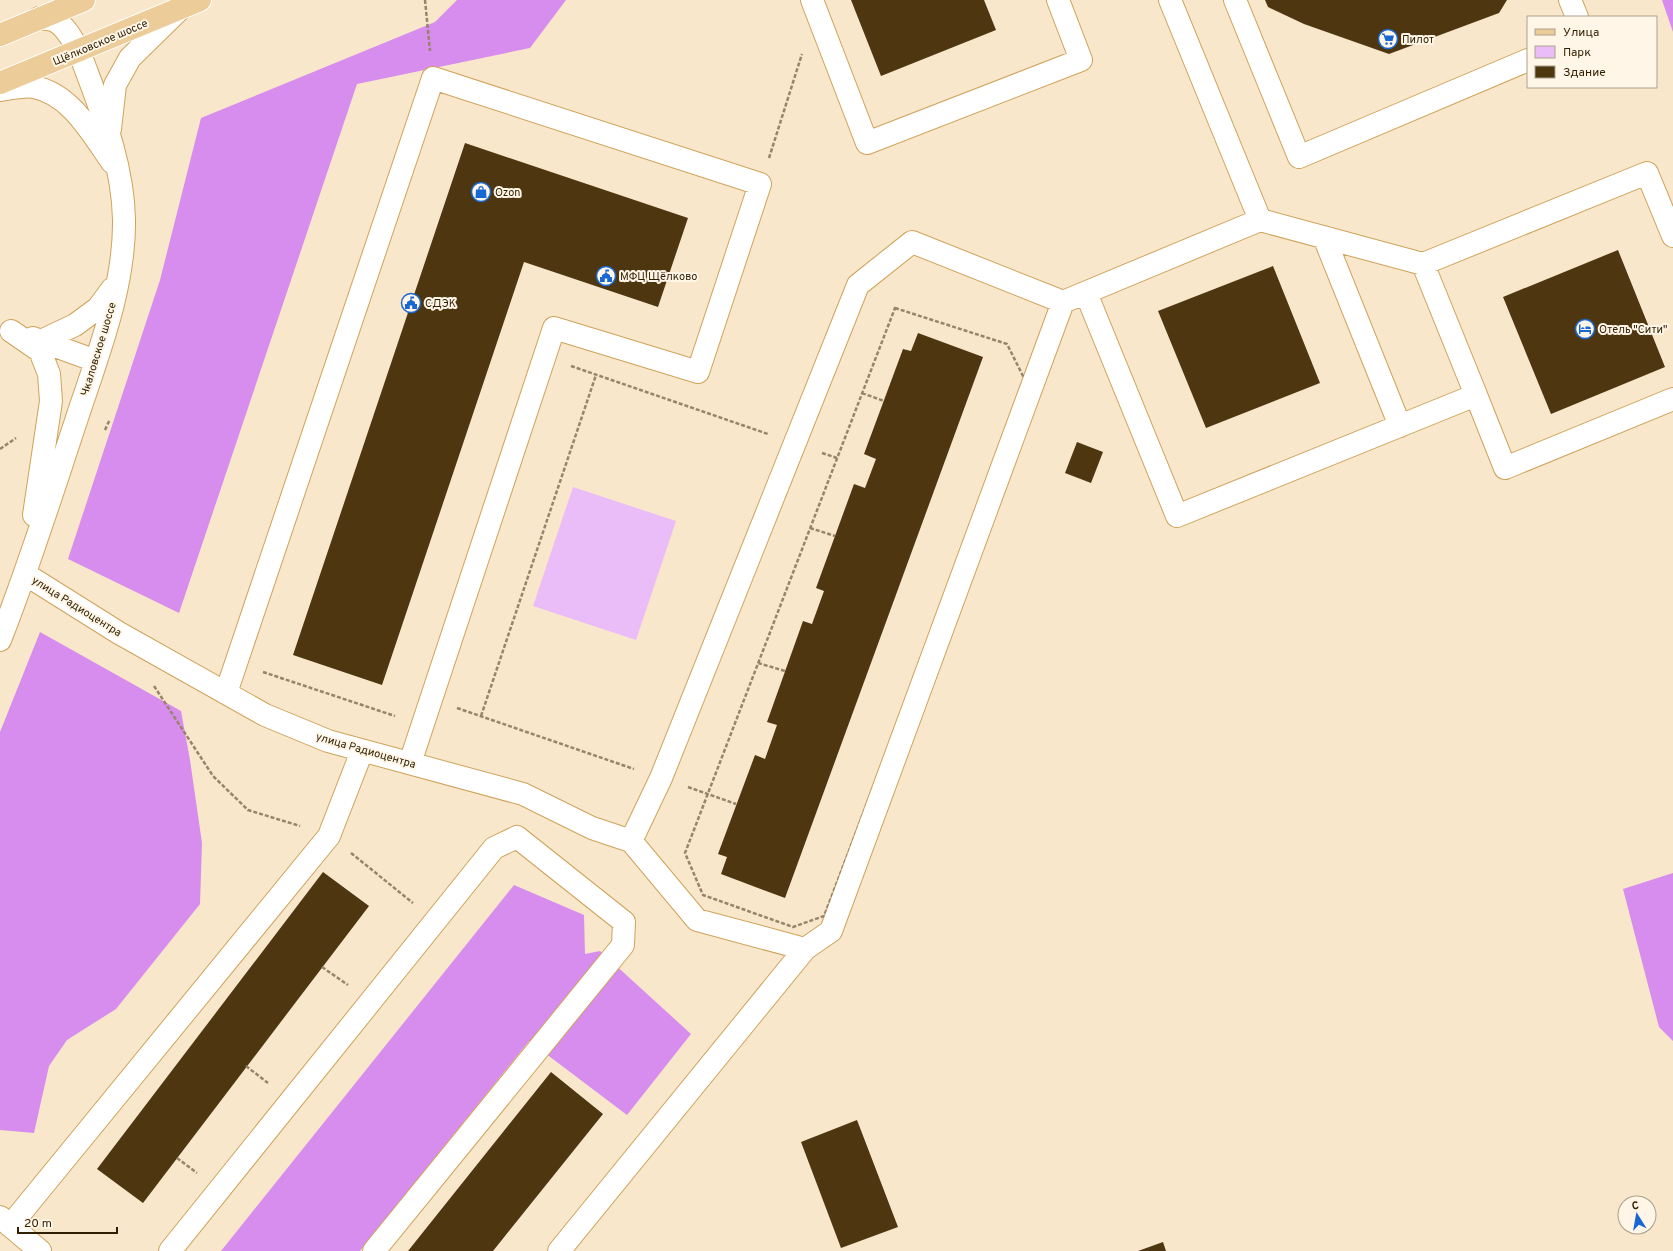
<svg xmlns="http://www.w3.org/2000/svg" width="1673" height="1251" font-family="Overpass,sans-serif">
	<rect width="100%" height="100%" fill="#f9e7cb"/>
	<path fill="#eabdf8" d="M573,487L676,521L636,640L533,606Z"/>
	<path fill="#d78dee" d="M457,0H566L530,48L357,84L179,613L68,559L160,280L201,118L435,22Z
		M1662,0H1673V32Z
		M40,632L181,711L190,760L202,843L200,904L116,1009L67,1040L49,1066L34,1133L0,1130V732Z
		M1673,873V1041L1659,1027L1623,889Z
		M514,885L584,915L585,954L600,951L691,1034L627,1115L529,1041L360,1251H221Z"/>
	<path fill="#4d3610" d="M851,0H984L996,30L881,76Z
		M1265,0H1507L1499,13L1389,54L1304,24L1268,7Z
		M465,143L688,218L658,307L524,262L382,685L293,655Z
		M1618,250L1665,367L1551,414L1503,297Z
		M1273,266L1320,383L1206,428L1158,311Z
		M918,333L983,357L785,898L721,874L727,857L718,854L755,755L765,759L777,725L767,722L803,621L812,624L824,591L816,588L854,484L865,488L876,459L864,454L903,349L911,351Z
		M1077,442L1103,452L1091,483L1065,473Z
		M323,872L369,906L143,1203L97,1169Z
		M551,1072L603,1114L493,1251H408Z
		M857,1120L898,1227L841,1248L801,1142Z
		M1163,1242L1166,1251H1138Z"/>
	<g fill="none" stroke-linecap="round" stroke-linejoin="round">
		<defs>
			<path id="minor" d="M812,0L867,143L1081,60L1058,0
				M1170,0L1260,220
				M1235,0L1299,157L1528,60
				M1570,0L1577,17
				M0,90C10,89 24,85 34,87C71,94 92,134 112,162
				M110,129L115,85L130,58L181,8
				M1324,237L1400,426
				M1423,264L1647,173L1673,236
				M1063,302L1260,220L1423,264L1476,395L1177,516L1086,293
				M11,331L40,351L49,374L51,401L34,515
				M33,338L96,361
				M41,341L75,325L98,308L112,289
				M1476,395L1505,468L1673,399
				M25,574L119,633L265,715L328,741L523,794L592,828L631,841L697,920L805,949
				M0,640C28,569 51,496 75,424C96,359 125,289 124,220C123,160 99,106 79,51C73,41 66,26 55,21C51,19 44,19 39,18
				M226,693L433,78L760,184L698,372L554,328L410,763
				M0,1217L40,1251
				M10,1226L329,836L362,751
				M170,1251L494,848L517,837L624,922L623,945L374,1251
				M559,1251L805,949L831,931L1063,302L912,242L858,285L661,778L631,841"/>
			<path id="major" d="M0,35L84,0
				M0,83L200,0"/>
		</defs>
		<use href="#minor" stroke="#cfa35b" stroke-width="24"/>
		<use href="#major" stroke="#fff" stroke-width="24"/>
		<path stroke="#968568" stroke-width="2.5" stroke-dasharray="4 2" stroke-linecap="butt" d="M425,0L430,51
			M769,158L802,54
			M895,308L1007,344L1028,386L824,916L793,927L703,895L685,853Z
			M571,366L768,434
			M862,393L884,401
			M105,430L110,419
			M0,449L16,438
			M822,453L837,458
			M810,528L835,536
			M758,663L785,671
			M263,672L395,716
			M154,686L213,776L248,810L300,826
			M457,708L634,769
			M481,716L596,375
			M688,787L736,804
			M351,853L413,903
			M322,967L348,985
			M246,1066L268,1083
			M177,1158L197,1173"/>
		<use href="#minor" stroke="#fff" stroke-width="22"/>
		<use href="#major" stroke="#eccd99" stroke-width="22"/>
	</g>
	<defs>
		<symbol id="supermarket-ring" viewBox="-11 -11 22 22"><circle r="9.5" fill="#fff6e8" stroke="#1868d3" stroke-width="1.5"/><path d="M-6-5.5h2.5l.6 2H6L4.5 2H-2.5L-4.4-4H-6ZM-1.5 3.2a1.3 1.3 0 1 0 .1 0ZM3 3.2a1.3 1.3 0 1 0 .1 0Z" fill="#1868d3"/></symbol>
		<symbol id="shop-ring" viewBox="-11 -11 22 22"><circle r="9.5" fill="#fff6e8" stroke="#1868d3" stroke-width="1.5"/><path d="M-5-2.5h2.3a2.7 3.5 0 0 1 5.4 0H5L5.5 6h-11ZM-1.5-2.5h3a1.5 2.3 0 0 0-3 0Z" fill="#1868d3"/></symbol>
		<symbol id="civic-ring" viewBox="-11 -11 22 22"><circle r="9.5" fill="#fff6e8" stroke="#1868d3" stroke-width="1.5"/><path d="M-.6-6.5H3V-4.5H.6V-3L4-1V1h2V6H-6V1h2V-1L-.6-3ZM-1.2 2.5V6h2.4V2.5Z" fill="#1868d3"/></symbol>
		<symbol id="hotel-ring" viewBox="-11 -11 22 22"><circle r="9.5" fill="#fff6e8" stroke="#1868d3" stroke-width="1.5"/><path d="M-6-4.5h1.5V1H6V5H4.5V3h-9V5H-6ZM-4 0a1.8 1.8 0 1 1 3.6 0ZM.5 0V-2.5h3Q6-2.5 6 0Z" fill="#1868d3"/></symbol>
	</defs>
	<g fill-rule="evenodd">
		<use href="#supermarket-ring" x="1377" y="28" width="22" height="22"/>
		<use href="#shop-ring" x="470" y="181" width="22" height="22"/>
		<use href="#civic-ring" x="595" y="265" width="22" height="22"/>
		<use href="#civic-ring" x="400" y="292" width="22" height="22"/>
		<use href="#hotel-ring" x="1574" y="318" width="22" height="22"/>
	</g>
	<g text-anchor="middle" stroke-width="4" stroke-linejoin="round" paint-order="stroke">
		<g font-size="11" fill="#301f01" stroke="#fff6e8" text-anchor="start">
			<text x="1402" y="43">Пилот</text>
			<text x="495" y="196">Ozon</text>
			<text x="620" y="280">МФЦ Щёлково</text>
			<text x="425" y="307">СДЭК</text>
			<text x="1599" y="333">Отель "Сити"</text>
		</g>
		<g font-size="11" fill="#301f01" stroke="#fff6e8">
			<text transform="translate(100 42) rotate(-23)" y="4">Щёлковское шоссе</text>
			<text transform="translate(98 349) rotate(-73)" y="4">Чкаловское шоссе</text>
			<text transform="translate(77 606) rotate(32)" y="4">улица Радиоцентра</text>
			<text transform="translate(366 750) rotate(16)" y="4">улица Радиоцентра</text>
		</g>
	</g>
	<rect x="1527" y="16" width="130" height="72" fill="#fff6e8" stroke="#aca08c"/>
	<rect x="1535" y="29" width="20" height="6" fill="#eccd99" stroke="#aca08c"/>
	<text x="1563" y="36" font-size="12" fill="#301f01">Улица</text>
	<rect x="1535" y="46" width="20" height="12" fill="#eabdf8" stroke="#aca08c"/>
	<text x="1563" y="56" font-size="12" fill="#301f01">Парк</text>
	<rect x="1535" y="66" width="20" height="12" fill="#4d3610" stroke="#aca08c"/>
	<text x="1563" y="76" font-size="12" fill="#301f01">Здание</text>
	<g transform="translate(1637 1215) rotate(349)"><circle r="19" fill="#fff6e8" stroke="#aca08c"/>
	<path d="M0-3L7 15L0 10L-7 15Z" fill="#1868d3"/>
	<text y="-6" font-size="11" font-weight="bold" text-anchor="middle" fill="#301f01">С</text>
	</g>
	<path d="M18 1227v6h99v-6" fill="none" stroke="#301f01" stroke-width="2"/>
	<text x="24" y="1227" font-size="12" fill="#301f01" stroke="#fff6e8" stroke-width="3" paint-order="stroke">20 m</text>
</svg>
